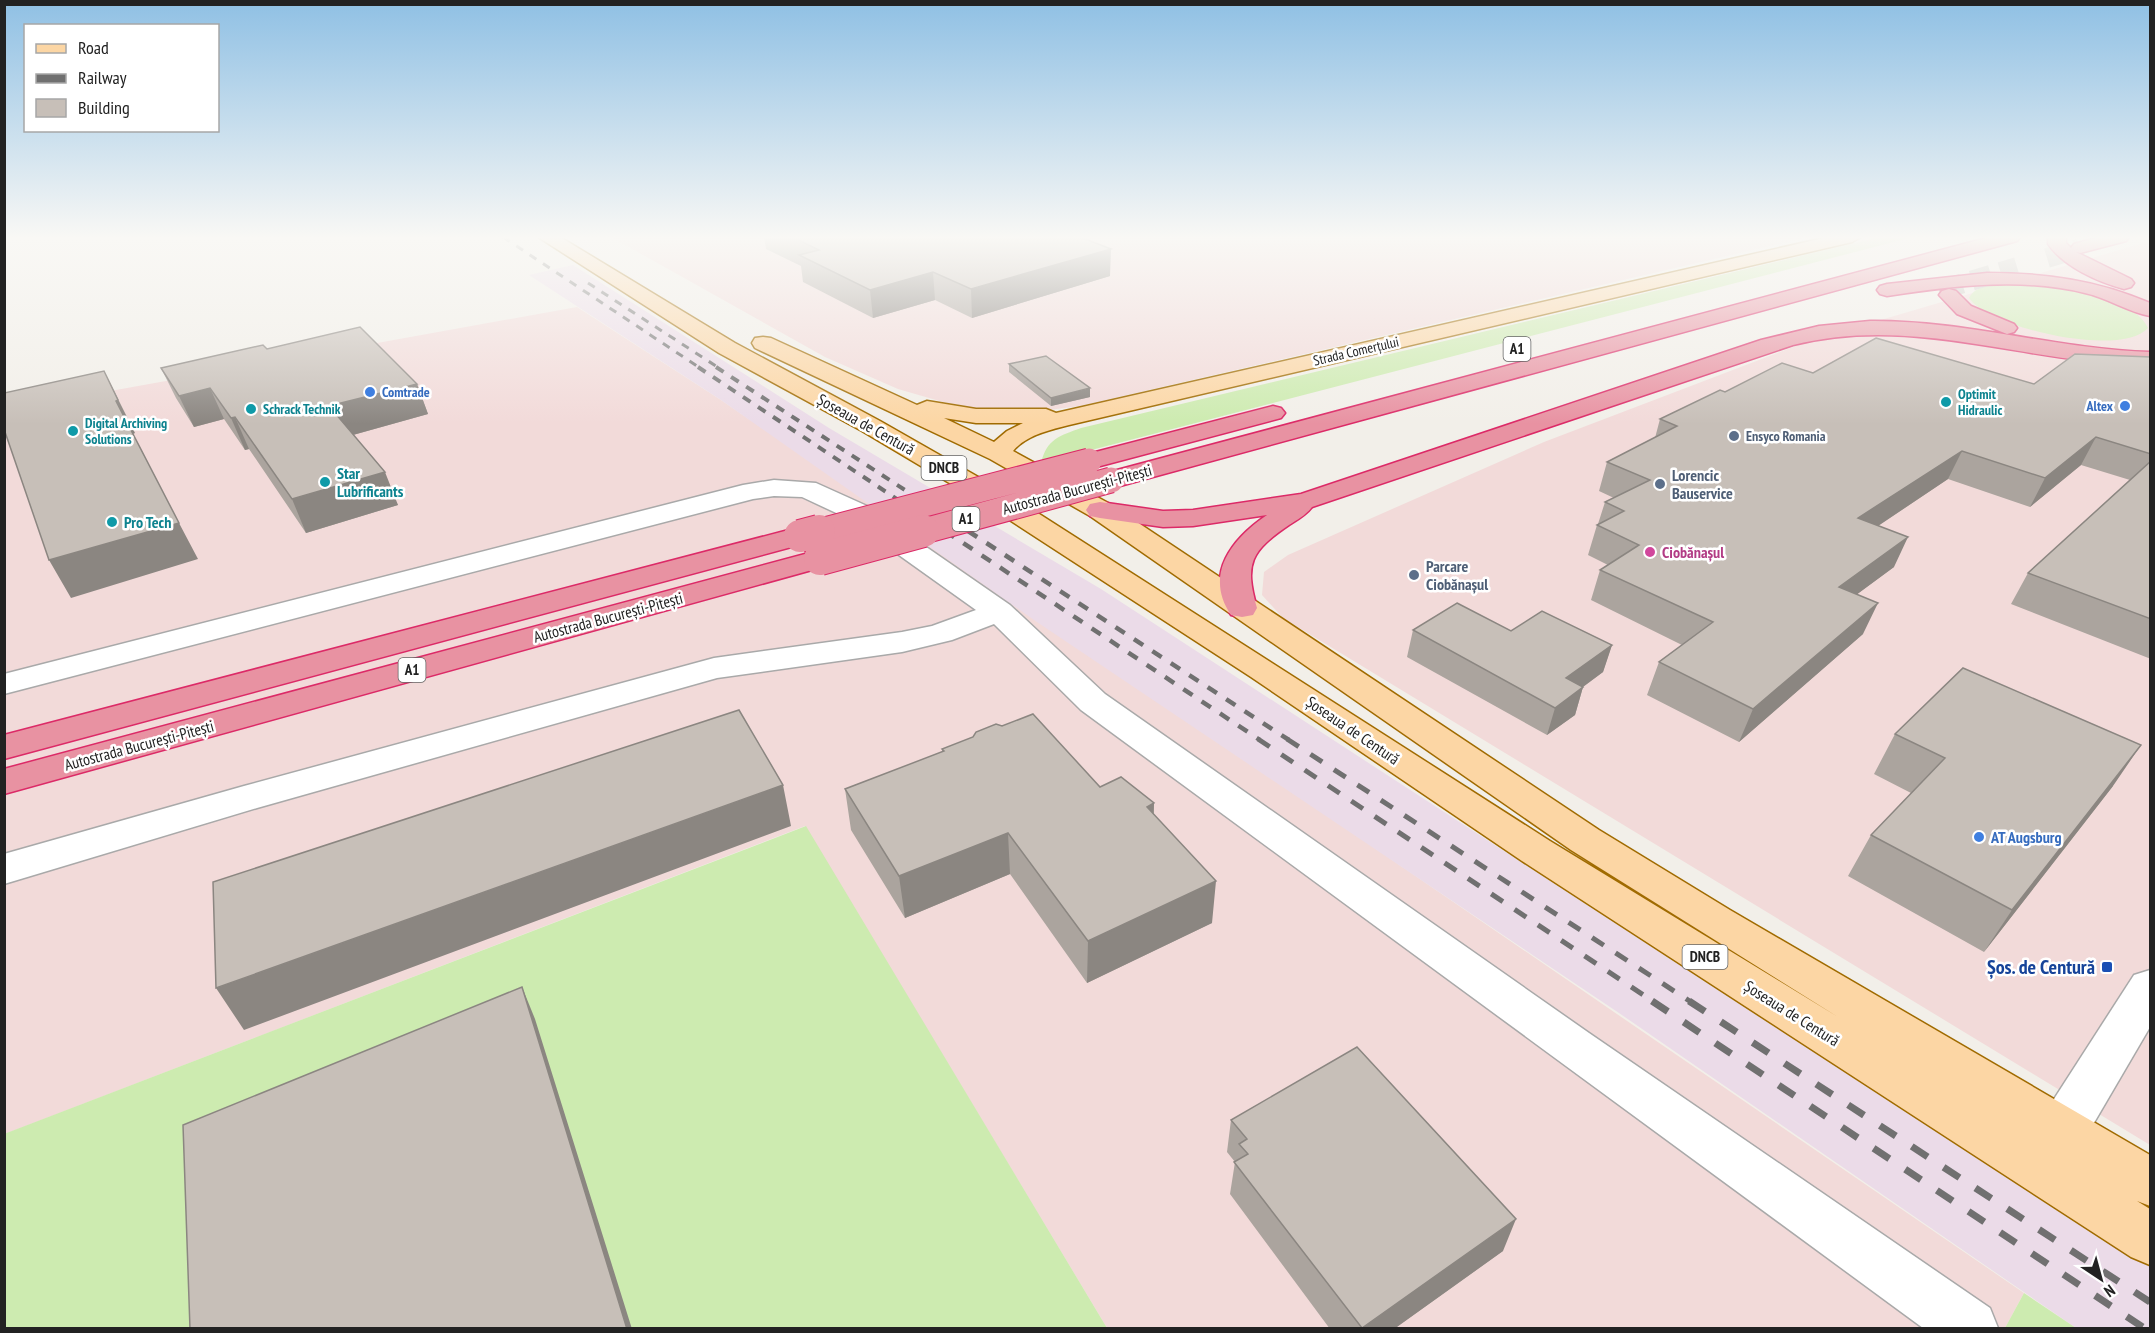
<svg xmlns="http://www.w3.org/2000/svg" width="2155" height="1333" font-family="'PT Sans Narrow',sans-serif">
	<rect width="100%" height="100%" fill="#f2efe9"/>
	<path fill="#f2dad9" d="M611,237H1809L1080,406L1041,411L987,410L943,402L898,389L825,357Z
		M2150,241V1145L1283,618L1262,595L1264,572L1288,555L1544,442L1809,341Z
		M577,307L721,400L2024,1293L2005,1328H1107L805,826L5,1134V410Z"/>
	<path fill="#ebdbe8" d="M573,265L829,428L1101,589L2107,1243L2150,1166V1328H2076L1619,1013L1034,620L721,400L529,275Z"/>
	<path fill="#cdebb0" d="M1880,237H1913L1041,463C1047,439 1059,436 1081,428Z
		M2005,284C2040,285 2132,292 2148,328C2121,358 1991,329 1969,298C1976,285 1991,286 2005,284Z
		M806,826L1107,1328H5L4,1134Z
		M2024,1293L2076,1328H2005Z"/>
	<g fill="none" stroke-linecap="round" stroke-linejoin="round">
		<path stroke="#c8c6c1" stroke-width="20" stroke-dasharray="20 10" stroke-linecap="butt" d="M2047,258L2080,248
			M1949,295V290L1954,286L2017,267"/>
		<defs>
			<path id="minor" d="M774,480L816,483L867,506L1010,605L1105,694L1589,1033L1990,1308L1998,1328H1923L1081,710L994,624L952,640L902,652L717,678L257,808L4,884V854L244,786L714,658L902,632L932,626L976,610L847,518L802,497L774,496L753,499L4,694V674L743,485Z"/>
			<path id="tertiary" d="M2150,970V1027L2081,1145L2063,1151L2045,1145L2038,1129L2045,1113L2134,975Z"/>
			<path id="primary" d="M538,237H560L735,343L880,421L1008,494L1550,841L1838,1017L1571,850L1090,516L990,459L755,348L752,343L755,338L763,337L771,338L917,405L927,401L976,409H1046L1056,413L1828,237H1861L1852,242L1069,425C1050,430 1026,435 1013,451L1110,504L1599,830L1730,910L2150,1155V1206L2137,1201L2150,1209V1265L2131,1257L1522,861L1251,677L988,506L862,431L719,353ZM944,418L976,423H1023L1007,431L994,442Z"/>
			<path id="motorway" d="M1990,237H2020L2017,241L1120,486L1111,488L1102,486L1098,480L1102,474Z
				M2048,237H2066V243L2071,248L2074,244L2099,237H2129L2126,241L2080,253L2076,252L2131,279L2134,283L2131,287L2124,289C2098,282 2064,267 2048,244Z
				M1987,273C2045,273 2097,280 2150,303V316C2128,312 2108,298 2085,293C2021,277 1952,286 1887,296L1880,294L1877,290L1880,286L1887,284Z
				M1949,289L1956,291L1971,306L2014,324L2017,328L2014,332L2007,334L1957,314L1939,295L1942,291Z
				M1870,321C1964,320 2056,349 2150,352V365C2028,365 1917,314 1793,345L1312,507C1306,515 1297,520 1289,525C1251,551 1244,563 1257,608L1253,615L1242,617L1231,615C1203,574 1233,538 1267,515L1193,526L1163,527L1100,518L1090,516L1086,510L1090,504L1100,502L1163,511L1193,510L1301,494L1761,340L1819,326Z
				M1273,406L1281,408L1285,413L1281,418L1089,469L1080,466L1076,461L1080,456Z
				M800,527L810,530L814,536L810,542L4,759V735Z
				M820,550L830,553L835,559L830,565L4,794V769Z"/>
		</defs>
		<use href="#minor" stroke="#a9a9a9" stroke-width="3"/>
		<use href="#tertiary" stroke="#a9a9a9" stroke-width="3"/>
		<use href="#primary" stroke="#a06b00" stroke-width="3"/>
		<use href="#motorway" stroke="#dc2a67" stroke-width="3"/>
		<use href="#minor" fill="#fff" fill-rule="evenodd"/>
		<use href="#tertiary" fill="#fff" fill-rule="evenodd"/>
		<use href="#primary" fill="#fcd6a4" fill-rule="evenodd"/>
		<use href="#motorway" fill="#e892a2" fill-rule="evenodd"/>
		<path stroke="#707070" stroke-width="3" stroke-dasharray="8 8" stroke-linecap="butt" d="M503,237L700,368
			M588,283L719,368"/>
		<path stroke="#707070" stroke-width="4" stroke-dasharray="9 9" stroke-linecap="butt" d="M698,367L948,533
			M716,367L971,533"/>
		<path stroke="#707070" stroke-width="4.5" stroke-dasharray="11 11" stroke-linecap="butt" d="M945,531L1260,740
			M968,531L1289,740"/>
		<path stroke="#707070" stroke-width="5" stroke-dasharray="14 14" stroke-linecap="butt" d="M1258,739L1654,1002
			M1287,739L1691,1002"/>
		<path stroke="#707070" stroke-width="7" stroke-dasharray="19 19" stroke-linecap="butt" d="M1652,1001L2144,1328
			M1689,1001L2150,1302"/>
		<defs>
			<path id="motorway-bridge-far1" d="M813,533L1089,461
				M917,533L1111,480"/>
			<path id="motorway-bridge" d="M800,536L819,531
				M820,559L923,531"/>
		</defs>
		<use href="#motorway-bridge-far1" stroke="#dc2a67" stroke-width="27" stroke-linecap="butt"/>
		<use href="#motorway-bridge" stroke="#dc2a67" stroke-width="34" stroke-linecap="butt"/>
		<use href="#motorway-bridge-far1" stroke="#e892a2" stroke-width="25"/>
		<use href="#motorway-bridge" stroke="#e892a2" stroke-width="32"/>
	</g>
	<path fill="#aba49e" d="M764,237H1080L1110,276L972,318L935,300L873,318L803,282L801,266L766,249Z
		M267,349L417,384L428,414L353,435L398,505L306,533L249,449L245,450L224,419L194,427L176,398L161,368Z
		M2151,357V659L2011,604L2028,573L2130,480L2081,465L2030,507L1948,479L1878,526L1894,567L1857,594L1863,634L1739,742L1647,695L1659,662L1682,645L1591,600L1600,570L1608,565L1588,555L1597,525L1598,524L1605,502L1614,498L1599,491L1607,462L1655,438L1660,419L1725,392L1813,373L2034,384Z
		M1009,364L1090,397L1051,406L1009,372Z
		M1413,630L1612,645L1603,672L1583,687L1575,715L1547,735L1407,657Z
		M1895,734L2113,786L1984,952L1848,876L1871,835L1911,793L1874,774Z
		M942,749L1100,787L1154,803V815L1212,923L1087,983L1010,874L905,918L851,830L845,789L942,752Z
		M1231,1120L1503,1251L1394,1329H1330L1230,1194L1235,1162L1227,1152Z"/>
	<path fill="#8b8681" d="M1111,249L1110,276L972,318L971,289Z
		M933,272L935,300L873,318L870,290Z
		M104,371L135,433L133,434L116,401Z
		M417,384L428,414L342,438L329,406Z
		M210,388L224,419L194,427L179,396Z
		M1090,388V397L1051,406V398Z
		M235,417L249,449L245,450L231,418Z
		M2096,437L2081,465L2030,507L2045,478Z
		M1962,451L1948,479L1845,548L1858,518Z
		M385,472L398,505L306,533L292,499Z
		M179,523L198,559L71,598L49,560Z
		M1908,537L1894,567L1825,618L1839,587Z
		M1878,603L1863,634L1739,742L1753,709Z
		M1612,645L1603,672L1557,706L1566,678Z
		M1583,687L1575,715L1547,735L1555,708Z
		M2141,745L2113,786L1984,952L2012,910Z
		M783,785L791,826L244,1030L216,988Z
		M1154,803L1152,845L1147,807Z
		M1008,833L1010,874L905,918L899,876Z
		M1216,881L1212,923L1087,983L1088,941Z
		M522,987L535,1019L632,1329H627Z
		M1516,1219L1503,1251L1394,1329H1361Z"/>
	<path fill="#c7bfb8" stroke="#8b8681" stroke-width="1.5" d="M792,237H1080L1111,249L971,289L933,272L870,290L799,255L819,250Z
		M360,327L417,384L329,406L385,472L292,499L235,417L231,418L210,388L179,396L161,368L263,345L267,349Z
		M1876,338L2034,384L2075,354L2151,357V454L2096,437L2045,478L1962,451L1858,518L1908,537L1839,587L1878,603L1753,709L1659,662L1713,622L1600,570L1639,545L1597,525L1624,511L1605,502L1650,480L1607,462L1677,426L1660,419L1720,390L1725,392L1782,363L1813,373Z
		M1046,356L1090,388L1051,398L1009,364Z
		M104,371L118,400L116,401L179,523L49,560L4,429V393Z
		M2151,461V619L2028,573Z
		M1457,603L1511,631L1542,611L1612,645L1566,678L1583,687L1555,708L1413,630Z
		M1963,668L2141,745L2012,910L1871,835L1945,758L1895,734Z
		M739,710L783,785L216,988L213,882Z
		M1033,714L1100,787L1121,777L1154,803L1147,807L1216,881L1088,941L1008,833L899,876L845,789L944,751L942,749L973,737L976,732L996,724L1002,726Z
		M522,987L627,1329H190L183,1125Z
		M1357,1047L1516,1219L1362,1328L1234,1162L1248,1154L1239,1144L1247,1139L1231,1120Z"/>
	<linearGradient id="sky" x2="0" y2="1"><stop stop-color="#8fc0e4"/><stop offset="0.56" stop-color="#f9f8f5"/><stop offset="1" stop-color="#f9f8f5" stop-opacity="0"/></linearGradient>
	<rect width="2155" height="424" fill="url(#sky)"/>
	<g fill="#3f7fe0" stroke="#fff" stroke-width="2">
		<circle cx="370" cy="392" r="6"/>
		<circle cx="2125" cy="406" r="6"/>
		<circle cx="1979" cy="837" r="6"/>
	</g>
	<g fill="#0f9aa8" stroke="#fff" stroke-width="2">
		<circle cx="1946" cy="402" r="6"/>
		<circle cx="251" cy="409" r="6"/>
		<circle cx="73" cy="431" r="6"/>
		<circle cx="325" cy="482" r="6"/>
		<circle cx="112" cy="522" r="6"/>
	</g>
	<g fill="#5c6f8a" stroke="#fff" stroke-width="2">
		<circle cx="1734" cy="436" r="6"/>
		<circle cx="1660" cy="484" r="6"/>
		<circle cx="1414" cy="575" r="6"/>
	</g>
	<circle fill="#d1479c" stroke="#fff" stroke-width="2" cx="1650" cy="552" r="6"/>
	<rect fill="#1a4fb4" stroke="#fff" stroke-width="2" x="2101" y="961" width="12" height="12" rx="3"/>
	<g text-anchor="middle" stroke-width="5" stroke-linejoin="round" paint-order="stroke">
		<g font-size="14" fill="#222" stroke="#fff">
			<text transform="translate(1356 351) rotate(-13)" y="5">Strada Comerțului</text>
		</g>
		<g font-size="14" font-weight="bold" fill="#366cbe" stroke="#fff" text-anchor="start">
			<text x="382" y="397">Comtrade</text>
			<text x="2113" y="411" text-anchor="end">Altex</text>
		</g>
		<g font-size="14" font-weight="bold" fill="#0d838f" stroke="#fff" text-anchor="start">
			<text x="1958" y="399">Optimit<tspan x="1958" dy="16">Hidraulic</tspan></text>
			<text x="263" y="414">Schrack Technik</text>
			<text x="85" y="428">Digital Archiving<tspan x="85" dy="16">Solutions</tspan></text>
		</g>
		<g font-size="14" font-weight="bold" fill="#4e5e75" stroke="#fff" text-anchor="start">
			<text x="1746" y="441">Ensyco Romania</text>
		</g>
		<g fill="#fff" stroke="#646464" stroke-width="1.5">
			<rect x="1503.5" y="337" width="27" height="24" rx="4.5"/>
			<rect x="921.5" y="456" width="45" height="24" rx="4.5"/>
			<rect x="952.5" y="507" width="27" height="24" rx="4.5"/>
			<rect x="398.5" y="658" width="27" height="24" rx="4.5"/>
			<rect x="1682.5" y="945" width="45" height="24" rx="4.5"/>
		</g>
		<g font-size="15" font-weight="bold" fill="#222">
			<text x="1517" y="354">A1</text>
			<text x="944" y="473">DNCB</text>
			<text x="966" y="524">A1</text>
			<text x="412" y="675">A1</text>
			<text x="1705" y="962">DNCB</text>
		</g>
		<g font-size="16" fill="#222" stroke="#fff">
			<text transform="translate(866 424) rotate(29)" y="6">Șoseaua de Centură</text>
			<text transform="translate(1077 489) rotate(-15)" y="6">Autostrada București-Pitești</text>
			<text transform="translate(608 617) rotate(-15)" y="6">Autostrada București-Pitești</text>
			<text transform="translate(1353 730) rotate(34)" y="6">Șoseaua de Centură</text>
			<text transform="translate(139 745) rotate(-15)" y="6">Autostrada București-Pitești</text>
			<text transform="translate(1792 1013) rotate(32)" y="6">Șoseaua de Centură</text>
		</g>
		<g font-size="16" font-weight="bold" fill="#0d838f" stroke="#fff" text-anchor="start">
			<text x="337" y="479">Star<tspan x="337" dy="18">Lubrificants</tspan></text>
			<text x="124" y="528">Pro Tech</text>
		</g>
		<g font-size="16" font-weight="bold" fill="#4e5e75" stroke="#fff" text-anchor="start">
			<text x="1672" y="481">Lorencic<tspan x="1672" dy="18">Bauservice</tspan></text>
			<text x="1426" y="572">Parcare<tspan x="1426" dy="18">Ciobănașul</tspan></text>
		</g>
		<g font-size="16" font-weight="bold" fill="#b23c85" stroke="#fff" text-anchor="start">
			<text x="1662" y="558">Ciobănașul</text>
		</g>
		<g font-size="16" font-weight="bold" fill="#366cbe" stroke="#fff" text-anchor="start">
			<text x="1991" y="843">AT Augsburg</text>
		</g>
		<g font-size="20" font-weight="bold" fill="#164399" stroke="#fff" text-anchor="end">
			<text x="2095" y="974">Șos. de Centură</text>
		</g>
	</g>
	<rect width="2155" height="1333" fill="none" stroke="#222222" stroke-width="12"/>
	<rect x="24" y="24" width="195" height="108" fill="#ffffff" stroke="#a7a7a7" stroke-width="1.5"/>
	<rect x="36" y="44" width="30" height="9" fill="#fcd6a4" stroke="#a7a7a7" stroke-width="1.5"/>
	<text x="78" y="54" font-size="18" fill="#222222">Road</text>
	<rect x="36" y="74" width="30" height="9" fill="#707070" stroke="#a7a7a7" stroke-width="1.5"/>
	<text x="78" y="84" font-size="18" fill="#222222">Railway</text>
	<rect x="36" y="99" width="30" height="18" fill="#c7bfb8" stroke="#a7a7a7" stroke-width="1.5"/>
	<text x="78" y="114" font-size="18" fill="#222222">Building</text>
	<g transform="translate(2101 1279) rotate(144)" stroke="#ffffff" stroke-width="4.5" paint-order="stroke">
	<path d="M0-4.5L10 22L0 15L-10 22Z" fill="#222222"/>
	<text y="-9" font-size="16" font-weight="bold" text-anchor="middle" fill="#222222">N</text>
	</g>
</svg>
